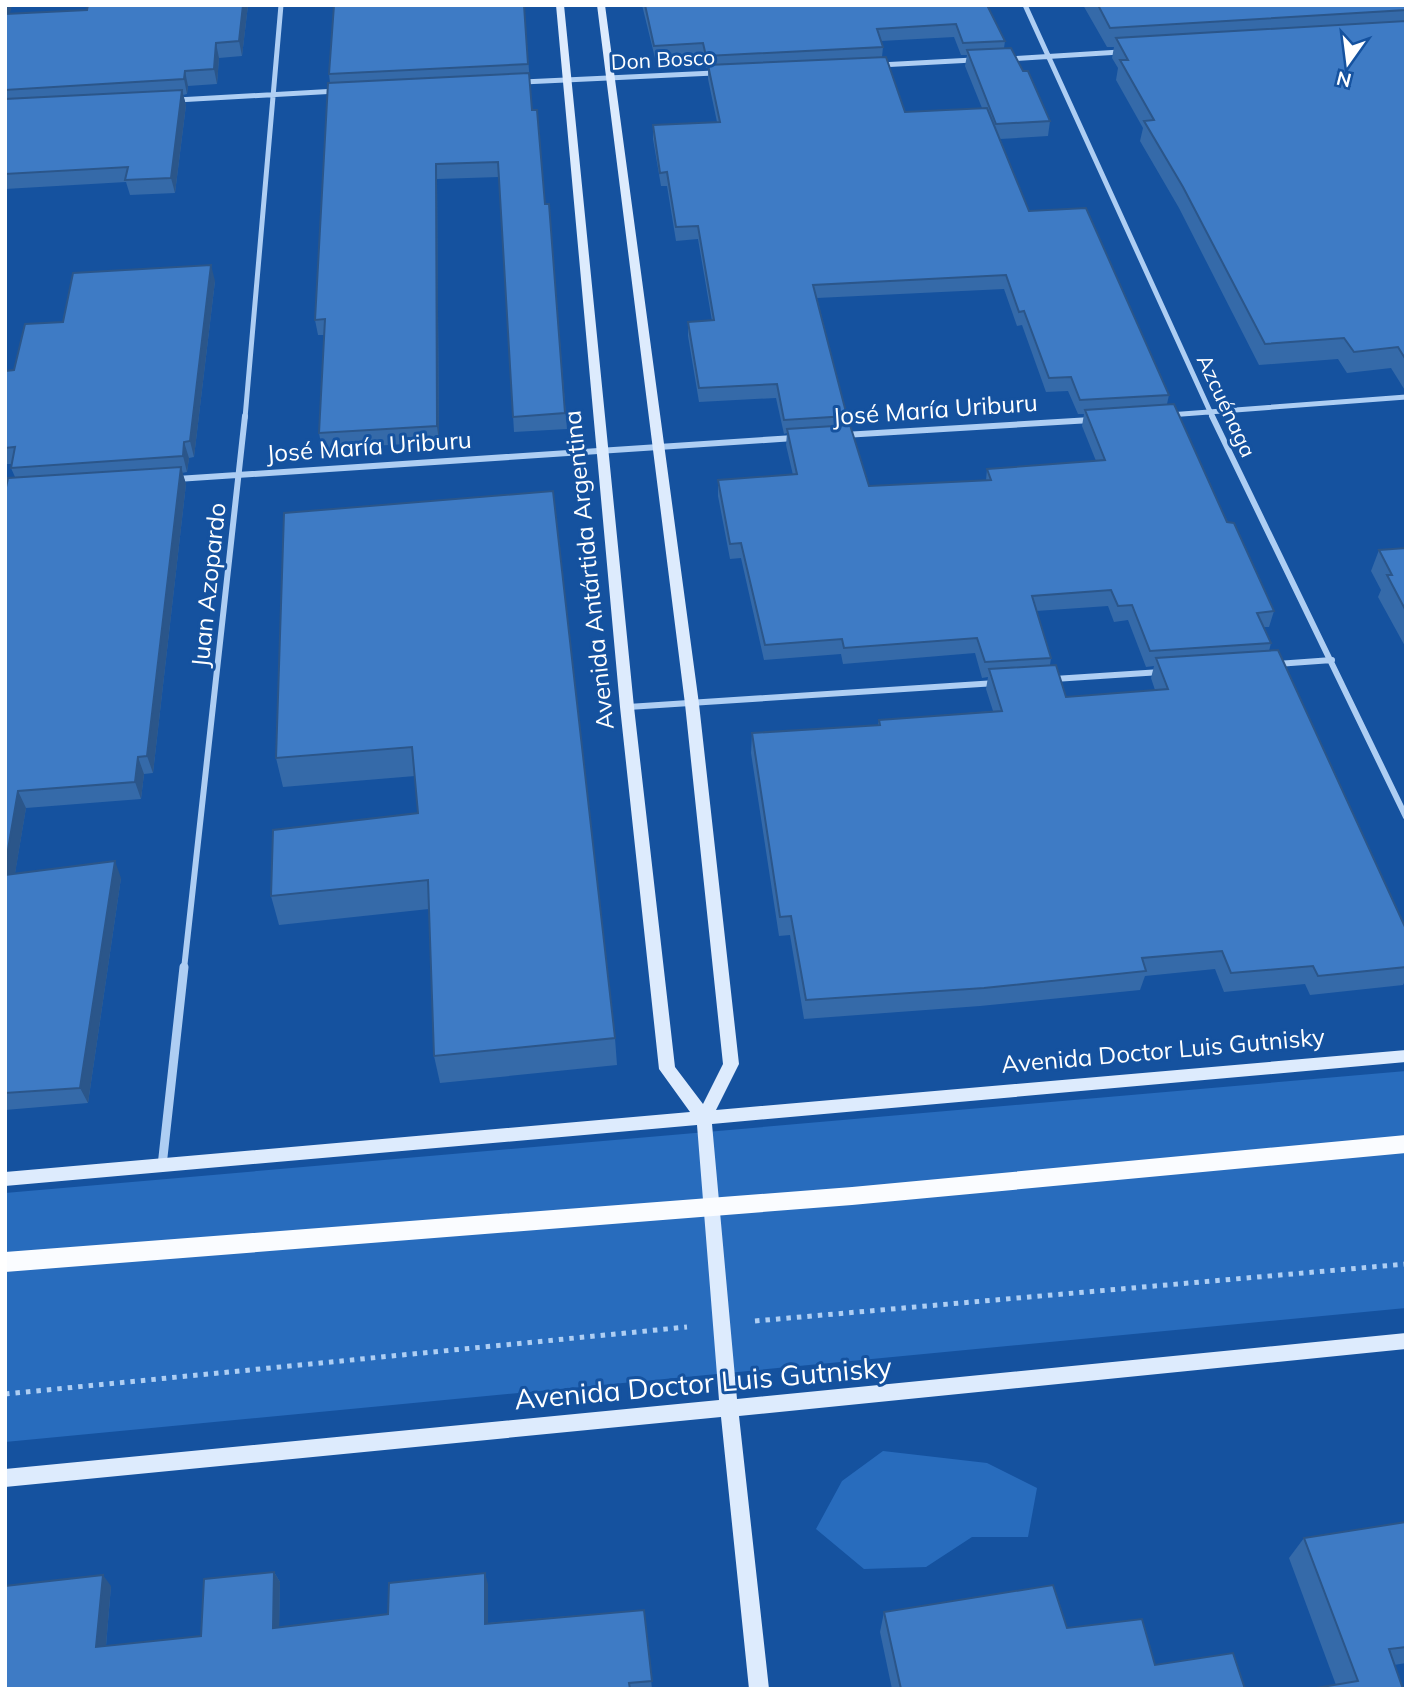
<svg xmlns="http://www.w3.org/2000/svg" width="1411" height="1694" font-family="Mulish,sans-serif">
	<rect width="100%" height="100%" fill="#15529f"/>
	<path fill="#286cbd" d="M1406,1071V1308L5,1442V1193Z
		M883,1451L987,1463L1037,1488L1028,1537H972L926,1567L864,1569L816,1529L842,1481Z"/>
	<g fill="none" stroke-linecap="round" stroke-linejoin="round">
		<path stroke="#aecef3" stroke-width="5" stroke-dasharray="4.5 6" stroke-linecap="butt" d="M755,1321L1406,1264
			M5,1394L687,1327"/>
		<path stroke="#aecef3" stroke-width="5" d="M1025,5L1213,418
			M1009,59L1120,52
			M880,65L973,60
			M523,82L714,73
			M177,100L337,91
			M1169,415L1406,397
			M245,418L281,5"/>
		<path stroke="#aecef3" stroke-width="6" d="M1212,416L1406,817
			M844,435L1091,420
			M177,479L794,438
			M1277,664L1332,660
			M1054,679L1161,672
			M628,707L996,683
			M184,969L245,416"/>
		<path stroke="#aecef3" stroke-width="9" d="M162,1166L184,967"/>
		<path fill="#ddebfd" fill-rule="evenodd" d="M556,5H564L634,707L675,1067L703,1104L723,1064L685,704L597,5H605L699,704L739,1064L716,1110L1406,1050V1062L712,1124L737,1399L1406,1333V1349L739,1416L769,1689H749L721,1417L5,1487V1469L719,1400L697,1125L5,1186V1172L690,1112L659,1069L620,707Z"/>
		<path fill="#fafcff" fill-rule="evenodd" d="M1406,1135V1153L852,1205L5,1272V1252L852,1187Z"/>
	</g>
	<path fill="#356aa9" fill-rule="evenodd" d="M5,5H12L9,14L87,10L92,5H248L242,56L219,58L217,84L188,86L187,94L183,95L186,105L175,193L130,195L126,182L5,189Z
		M524,5L532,110L545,204H549L567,429L514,432L499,177L437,179L439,442L322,449L319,433L324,335H318L315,320L330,83L329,74Z
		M642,5H987L1005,41L1004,48L1023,71L1050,121L1048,136L1000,139L1029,211L1169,395L1167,404L1274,611L1269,627H1264L1271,643L1269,651L1406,929V979L1403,985L1310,995L1305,984L1224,992L1215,969L1145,976L1140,990L980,1006L804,1019L790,935L779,936L751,753L752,733L878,725L879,720L993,711L986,689L988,677L982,678L975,653L843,664L841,654L764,660L741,558L730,559L718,496V480L793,475L786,445L787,433L784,434L776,398L699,402L688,336V322L712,321L698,239L676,241L667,186H661L653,139V125L717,122L708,79V68H706L703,55L655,58ZM954,37L961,55H967L965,66L982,108L905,112L882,57L883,47L881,41ZM1004,289L1017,326L1022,325L1046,392L1068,391L1078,414H1084L1082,426L1096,461L987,469L986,480L869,486L846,425L847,416L817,298ZM1108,606L1114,622L1128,620L1146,667L1154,666L1151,678L1155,690L1066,697L1050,665L1051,658L1036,611Z
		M1083,5H1406V392L1391,368L1347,373L1338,359L1259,365L1179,208L1140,141L1143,128L1116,80L1118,68L1112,58L1114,47H1107Z
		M215,281L194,457L189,458L187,472L182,473L186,484L153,773L144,774L141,799L26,808L15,873L121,878L88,1103L5,1110V492L15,477L11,468L12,464H5V371L14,370L63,322Z
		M284,513L615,1038L617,1065L440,1083L434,1056L429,909L279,925L271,896L418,813L415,776L283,787L276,758Z
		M1406,548V648L1378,597L1381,590L1371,571L1379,550Z
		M1406,1522V1663L1394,1665L1403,1689L1336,1685L1289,1558L1304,1538Z
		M274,1572L280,1582L279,1627L388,1614L488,1584V1623L644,1610L652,1689H5L111,1586L106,1646L201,1636Z
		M884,1612L1067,1628L1155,1665L1245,1689H892L880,1632Z"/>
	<path fill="#2b568a" d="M5,5H12L6,29Z
		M243,5H248L242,56L239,41Z
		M216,43L219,58L217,84L214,69Z
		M185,71L188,86L187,94L184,79Z
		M182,90L186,105L175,193L171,178Z
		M436,164L437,179L439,442L437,426Z
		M211,265L215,281L194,457L190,441Z
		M184,442L189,458L187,472L183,456Z
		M181,467L186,484L153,773L147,756Z
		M138,757L144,774L141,799L135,782Z
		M18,791L26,808L12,892L5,878V867Z
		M115,861L121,878L88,1103L80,1088Z
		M274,1572L280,1582L279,1637L273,1628Z
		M485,1573L488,1584V1634L485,1624Z
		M103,1575L111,1586L105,1657L96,1647Z"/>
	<path fill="#3e7bc5" stroke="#2b568a" stroke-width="2" d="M88,5H243L239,41L216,43L214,69L185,71L184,79L5,90V14L87,10Z
		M334,5H524L528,64L329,74Z
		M645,5H987L1005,41L963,43L956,24L877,29L883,47L706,56L703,43L654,46Z
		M1098,5H1406V10L1110,28Z
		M1406,21V360L1398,347L1354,352L1344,338L1265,344L1183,187L1144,121L1154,120L1120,60H1128L1116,38Z
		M1011,48L1023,71H1028L1050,121L996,124L967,50Z
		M886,57L905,112L987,108L1029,211L1086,208L1169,395L1080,400L1071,377L1049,378L1024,311L1019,312L1006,275L813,285L847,416L784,420L777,384L699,388L688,322L714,320L698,226L676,227L667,172L660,173L653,125L720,122L708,65Z
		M529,73L532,110H537L545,204H549L565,413L513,417L498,162L436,164L437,426L319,433L325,319L315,320L328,83Z
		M182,90L171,178L125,180L128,167L5,174V99Z
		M211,265L190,441L184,442L183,456L11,468L15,447L5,448V371L14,370L25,324L63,322L73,273Z
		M1174,404L1227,522L1234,523L1274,611L1257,613L1271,643L1150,651L1132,605L1118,606L1111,590L1032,596L1051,658L985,662L977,638L844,648L842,639L765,645L741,543L730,544L718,480L797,474L787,429L850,425L869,486L991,480L987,469L1105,460L1085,410Z
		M181,467L147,756L138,757L135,782L18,791L5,867V492L8,478Z
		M553,491L615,1038L434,1056L428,880L271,896L273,830L418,813L412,747L276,758L284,513Z
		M1406,548V611L1387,575H1392L1379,550Z
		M1278,650L1406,929V967L1318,976L1313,966L1231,973L1222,951L1142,958L1146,971L984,988L806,1000L791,916L780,917L752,733L880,725L879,720L1002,711L989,669L1056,665L1066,697L1168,689L1156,658Z
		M115,861L80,1088L5,1093V875Z
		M1406,1522V1647L1389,1649L1403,1689H1310L1358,1681L1304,1538Z
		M274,1572L273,1628L388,1614L389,1583L485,1573V1624L644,1610L652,1681L629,1683L630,1689H5V1586L103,1575L96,1647L201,1636L204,1579Z
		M1053,1585L1067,1628L1142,1619L1155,1665L1233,1653L1245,1689H901L884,1612Z"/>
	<g text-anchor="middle" stroke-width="6" stroke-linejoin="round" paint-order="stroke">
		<g font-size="21" fill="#fff" stroke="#15529f">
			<text transform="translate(663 60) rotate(-3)" y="7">Don Bosco</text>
			<text transform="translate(1226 406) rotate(65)" y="7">Azcuénaga</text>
		</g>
		<g font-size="24" fill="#fff" stroke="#15529f">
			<text transform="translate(935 410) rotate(-4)" y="8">José María Uriburu</text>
			<text transform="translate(369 447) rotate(-4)" y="8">José María Uriburu</text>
			<text transform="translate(589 570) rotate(-96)" y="8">Avenida Antártida Argentina</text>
			<text transform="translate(209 585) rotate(-84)" y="8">Juan Azopardo</text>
			<text transform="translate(1163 1051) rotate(-5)" y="8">Avenida Doctor Luis Gutnisky</text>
		</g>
		<g font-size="28" fill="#fff" stroke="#15529f">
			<text transform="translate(703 1383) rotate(-5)" y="10">Avenida Doctor Luis Gutnisky</text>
		</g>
	</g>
	<rect width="1411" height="1694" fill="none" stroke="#ffffff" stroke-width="14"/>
	<g transform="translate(1348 63) rotate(194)" stroke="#15529f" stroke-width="5" paint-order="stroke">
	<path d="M0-5L12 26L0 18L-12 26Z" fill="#ffffff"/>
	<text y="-10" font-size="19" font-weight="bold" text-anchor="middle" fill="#ffffff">N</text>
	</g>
</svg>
